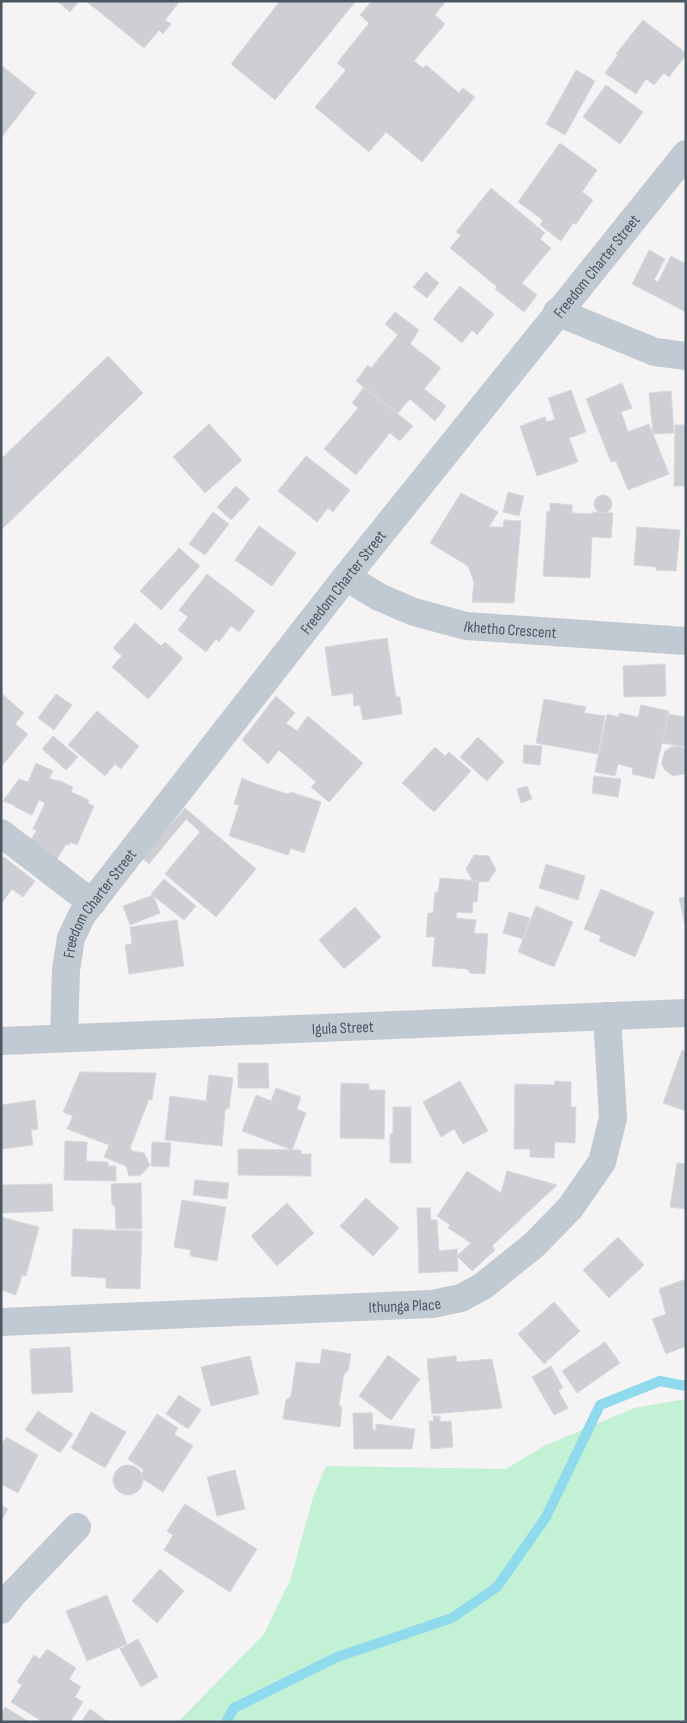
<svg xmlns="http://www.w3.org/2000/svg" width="687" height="1723" font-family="'Sofia Sans Condensed',sans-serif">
	<rect width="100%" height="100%" fill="#f5f3f3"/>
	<path fill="#c3f1d5" d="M686,1399V1722H178L264,1634L291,1578L313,1497L326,1466L506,1469L544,1446L634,1408Z"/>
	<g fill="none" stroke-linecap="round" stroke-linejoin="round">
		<path stroke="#90daee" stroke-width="10" d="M226,1722L234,1708L337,1657L452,1618L497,1587L546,1517L600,1405L660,1381L686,1386"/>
	</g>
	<path fill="#cdcfd5" stroke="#d7d9de" d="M57,1H79L70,12Z
		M86,1H180L165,20L171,24L163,34L159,30L144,48Z
		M280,1H356L275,100L231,64Z
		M372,1H446L435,15L445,24L414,61L423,68L426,65L459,93L463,88L475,97L422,162L386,132L369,152L315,107L346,70L337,63L369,23L360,15Z
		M643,20L686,53V55L669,77L664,73L654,85L646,79L636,94L605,73L618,55L616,54Z
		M1,65L36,93L1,138Z
		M576,70L595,81L565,135L546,124Z
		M606,85L643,112L620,144L583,117Z
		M560,143L597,170L582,192L593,200L576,224L573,223L561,241L540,225L543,220L518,202Z
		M491,188L545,233L540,239L551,248L522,283L537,295L524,312L495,289L497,287L450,248L461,235L456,232Z
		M649,250L665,259L654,280L658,282L671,256L686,264V312L632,284Z
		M426,272L439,283L427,298L413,287Z
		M460,286L494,314L477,335L472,330L462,343L433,319Z
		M395,312L419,330L410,344L441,368L424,389L446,406L435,421L410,399L397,414L356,381L368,365L371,368L398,335L385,324Z
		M108,356L143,393L1,530V459Z
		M622,383L632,408L621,412L628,432L649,424L669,474L628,490L616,461L611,462L586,399Z
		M364,387L413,426L400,441L390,433L356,475L324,449L358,408L352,403Z
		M571,390L586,432L569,438L578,462L537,476L520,426L545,417L547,422L555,419L548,398Z
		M671,391L674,433L653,434L649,393Z
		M209,424L242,460L205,493L173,457Z
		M675,425H686V486H674Z
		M306,456L350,490L333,512L328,508L317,522L278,491Z
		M236,486L250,499L231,520L217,507Z
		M508,492L524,496L519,516L503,512Z
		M461,493L498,512L489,527H503L504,520L521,521L514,603L472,602L474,582L468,566L430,543Z
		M594 504a9 9 0 1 1 18 0a9 9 0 1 1-18 0Z
		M550,503L572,505V513L593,514V512L613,513L611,538L592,537L590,578L543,576L547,511L550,512Z
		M213,512L229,524L205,555L189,544Z
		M259,526L296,553L272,586L235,560Z
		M637,527L680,530L676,571L656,570V567L634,565Z
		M179,548L200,566L161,610L140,591Z
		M207,574L255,611L239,632L231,626L219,642L216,639L206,652L178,630L188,617L179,610Z
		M135,623L161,646L165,642L183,658L148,699L112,667L122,656L113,648Z
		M387,638L396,697H400L402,714L363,720L360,705L354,706L353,693L332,696L325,647Z
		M665,664L666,696L624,697L623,666Z
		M2,694L24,713L15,724L28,734L1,767Z
		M56,694L72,705L54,730L38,718Z
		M276,696L295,713L286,723L297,731L308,716L363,763L329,802L311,787L316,782L279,750L268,764L242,740Z
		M544,699L586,707L584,713L605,716L598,754L536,743Z
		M641,705L669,711L654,779L632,774L633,768L618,764L615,776L595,772L607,714L619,717V713L638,717Z
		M97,711L139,746L121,769L115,764L105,776L68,745Z
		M668,714L686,717V747L662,743Z
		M53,736L78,757L66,770L42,749Z
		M478,737L504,762L487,781L460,757Z
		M524,745L542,746L540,765L523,763Z
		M673,746H678L686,749V773L684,774L673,776L665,770L662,765V760L665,751Z
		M435,747L445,756L449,752L471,771L434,812L402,783Z
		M36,763L53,771L49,778L57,781L58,780L73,787L71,792L89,800L88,803L94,806L77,845L70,842L69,845L66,844L54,864L28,844L37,830L33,829L45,803L39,800L32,815L15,807L16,806L3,801L19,779L28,782Z
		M594,776L621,779L618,797L592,793Z
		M242,778L253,783L288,794L291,792L321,802L304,853L291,848L288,855L229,836L239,805L234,804Z
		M527,786L532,799L521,803L517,789Z
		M185,808L256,869L216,917L165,874L200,832L186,819L149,864L142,858Z
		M474,855L489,856L496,870L488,882L473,881L466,869Z
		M4,857L35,881L23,897L12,889L1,904V860Z
		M546,864L585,876L578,900L539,888Z
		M440,878L479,881L477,902H473L472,913L457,912L456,918L476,920L474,933L488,934L485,974L470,973L467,969L432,966L435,937H426L428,913H433L435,892H438Z
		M164,879L196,906L184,920L151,894Z
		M601,889L654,912L635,957L599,941L601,936L584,929Z
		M153,895L160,913L130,925L123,906Z
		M686,897V929L679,898Z
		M536,906L573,922L554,967L518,952Z
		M355,907L381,937L344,969L319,940Z
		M509,912L530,918L523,939L503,933Z
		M177,920L184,966L129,974L125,945L132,944L130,927Z
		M682,1050L686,1052V1111L663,1103Z
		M238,1063H268L269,1088H238Z
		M80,1072L156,1073L152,1100L149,1099L130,1148L132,1151L144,1153L150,1165L141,1175L129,1176L126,1166L104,1157L109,1145L67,1129L73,1116L63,1112Z
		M209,1075L233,1078L229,1108L225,1110L222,1146L165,1140L170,1096L206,1101Z
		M460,1081L488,1131L463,1144L454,1129L441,1137L423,1102Z
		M555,1081L571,1082V1107H576L575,1143L555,1142L554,1158L530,1157V1149H514L515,1084L554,1085Z
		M341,1083L369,1084V1090H385L384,1139L340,1138Z
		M276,1088L301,1097L297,1109L306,1113L292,1150L242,1131L256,1095L271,1101Z
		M35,1100L38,1129L31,1130L33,1145L1,1149V1105Z
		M393,1107H411V1163H390V1134H393Z
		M65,1141L87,1142L86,1161L108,1162V1166H116V1181L64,1180Z
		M152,1142L171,1143L169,1167L151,1166Z
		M238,1149L301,1150V1154H311V1176L238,1175Z
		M677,1163L686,1164V1209L670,1207Z
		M467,1171L501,1193L507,1171L557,1185L492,1246L495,1250L472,1271L457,1256L471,1243L448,1228L450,1225L437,1216Z
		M195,1180L229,1183L227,1199L193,1195Z
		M141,1183L142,1229H116L115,1206L112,1205L111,1184Z
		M52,1184L53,1211L1,1213V1185Z
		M366,1198L399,1228L373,1256L340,1226Z
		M182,1200L226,1207L217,1261L190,1256L191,1250L174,1247Z
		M287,1203L314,1233L277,1266L251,1236Z
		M417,1208H430L431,1220H437L439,1251L457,1249L458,1271L419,1273Z
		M1,1216V1217L39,1227L26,1276L22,1275L16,1295L1,1290Z
		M73,1229L142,1231L140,1289L106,1288V1278L71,1276Z
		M618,1237L644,1265L609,1298L583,1270Z
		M686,1279V1346L666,1354L652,1319L666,1314L659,1289Z
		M554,1302L580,1331L544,1364L518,1334Z
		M605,1342L620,1363L577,1393L562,1371Z
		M70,1347L73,1392L32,1394L30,1349Z
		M322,1349L351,1354L348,1371L344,1374L339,1404L342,1408L340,1427L283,1419L286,1400L291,1396L296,1362L320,1364Z
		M388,1355L420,1379L391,1420L359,1396Z
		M250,1356L259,1394L211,1406L201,1367Z
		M456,1356L457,1362L492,1359L502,1408L432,1414L427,1359Z
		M551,1366L563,1388L558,1390L568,1408L554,1415L532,1377Z
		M179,1395L201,1410L188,1429L166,1414Z
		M38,1411L73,1434L60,1453L25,1430Z
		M91,1412L126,1432L105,1468L71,1448Z
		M353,1413H372L373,1430H376V1424L415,1429L412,1449H354Z
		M157,1414L178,1428L174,1434L193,1446L163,1492L140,1477L144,1470L128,1459Z
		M433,1416H440V1422L451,1421L453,1447L431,1449L429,1421H434Z
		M6,1437L38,1455L18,1493L1,1484V1446Z
		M113 1480a15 15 0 1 1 30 0a15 15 0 1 1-30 0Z
		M235,1470L245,1509L217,1516L207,1477Z
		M185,1504L257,1549L230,1592L164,1550L173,1535L167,1531Z
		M1,1505L8,1509L1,1521Z
		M160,1569L184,1591L157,1623L132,1601Z
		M107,1595L127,1644L87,1661L66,1611Z
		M138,1639L158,1677L141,1687L120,1649Z
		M47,1649L76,1668L69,1679L81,1687L75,1697L83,1702L70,1722H43L11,1702L22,1685L17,1682L34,1655L40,1659Z
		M5,1707L29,1722H1V1714Z
		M90,1709L108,1722H81Z"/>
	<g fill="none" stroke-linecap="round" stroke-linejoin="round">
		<g stroke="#c1cad2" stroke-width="28">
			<path d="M557,312L655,352L686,356"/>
			<path id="s1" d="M346,577L379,597L414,612L466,626L686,641"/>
			<path d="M1,833L92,903"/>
			<path id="s2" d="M64,1038L66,970L71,938L82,915L346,577L686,154"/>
			<path id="s3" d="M1,1041L686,1013"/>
			<path id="s4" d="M1,1322L432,1304L461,1298L483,1286L534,1245L570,1208L602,1162L613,1118L607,1016"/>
			<path d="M1,1610L12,1595L77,1527"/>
		</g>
	</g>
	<g text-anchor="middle" stroke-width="4.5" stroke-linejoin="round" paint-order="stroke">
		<g font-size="16" fill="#4a5661" stroke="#fff">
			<text dy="6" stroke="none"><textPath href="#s2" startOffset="954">Freedom Charter Street</textPath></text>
			<text dy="6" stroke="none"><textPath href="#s2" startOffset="549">Freedom Charter Street</textPath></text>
			<text dy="6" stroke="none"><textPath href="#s1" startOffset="175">Ikhetho Crescent</textPath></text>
			<text dy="6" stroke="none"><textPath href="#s2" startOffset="144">Freedom Charter Street</textPath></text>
			<text dy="6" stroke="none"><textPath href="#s3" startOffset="342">Igula Street</textPath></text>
			<text dy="6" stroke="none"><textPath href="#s4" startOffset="404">Ithunga Place</textPath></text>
		</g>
	</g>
	<rect width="687" height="1723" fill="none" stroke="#4a5661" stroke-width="5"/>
</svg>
